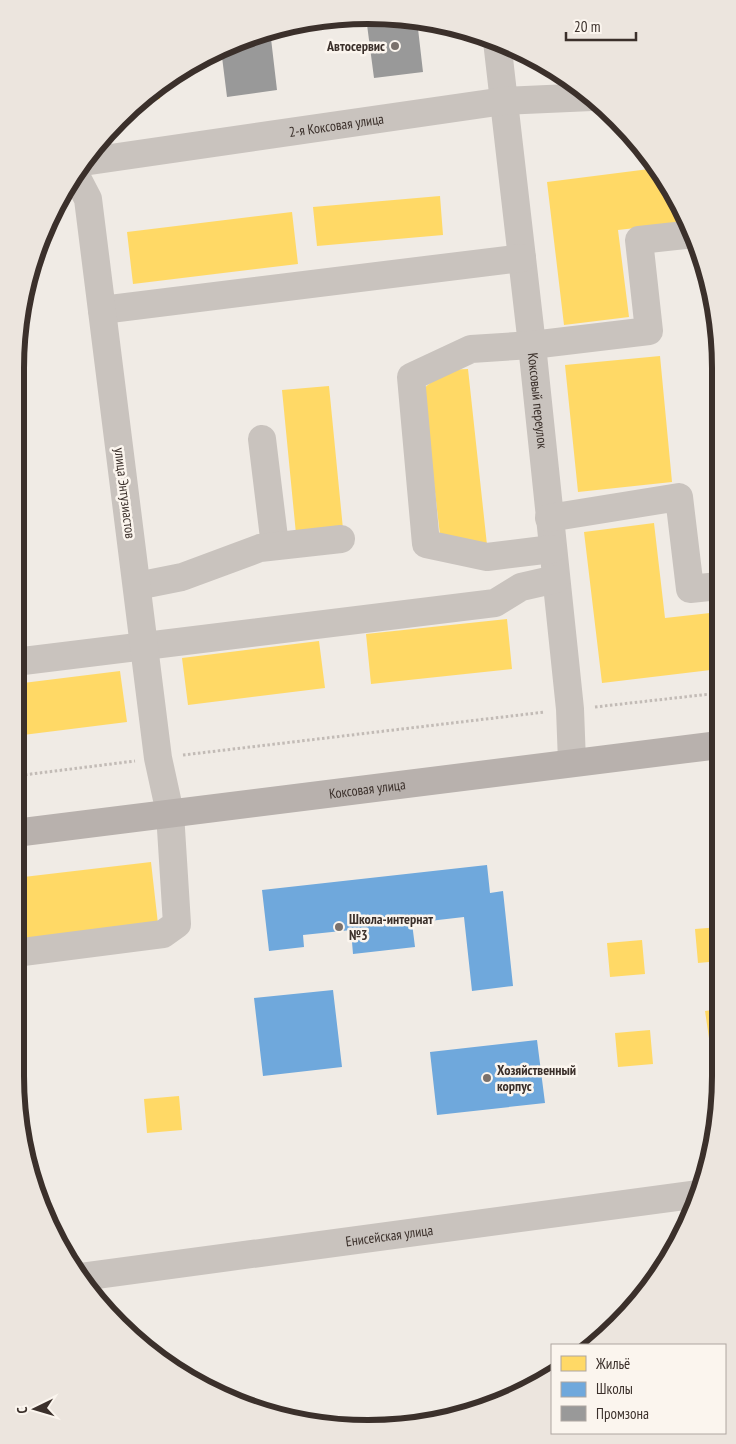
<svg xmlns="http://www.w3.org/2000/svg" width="736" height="1444" font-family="'PT Sans Narrow',sans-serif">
	<rect width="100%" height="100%" fill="#f0ebe5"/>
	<path fill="#ffd966" d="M159,86L160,99L136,102L149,93Z
		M657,168L688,222L618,230L629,317L564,325L547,182Z
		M440,196L443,235L317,246L313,207Z
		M292,212L298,264L133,284L127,232Z
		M660,356L672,482L578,492L565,365Z
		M468,369L487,545L440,535L423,389L446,370Z
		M329,386L343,529L296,534L282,390Z
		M654,523L665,618L719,612V669L602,683L584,532Z
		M507,619L512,669L371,684L366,634Z
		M319,641L325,688L188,705L182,658Z
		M120,671L127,722L15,736V684Z
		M151,862L158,924L15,941V878Z
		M720,927V961L698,963L695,929Z
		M642,940L645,974L610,977L607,943Z
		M720,1009V1044L710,1045L705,1011Z
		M650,1030L653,1064L618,1067L615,1033Z
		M179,1096L182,1130L147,1133L144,1099Z"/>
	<path fill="#6fa8dc" d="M487,865L490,893L503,891L513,986L472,991L464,917L412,923L415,947L353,954L351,930L303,935L304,947L269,951L262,890Z
		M333,990L342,1067L263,1076L254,998Z
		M537,1040L545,1103L437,1115L430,1052Z"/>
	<path fill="#999" d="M391,16L417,20L423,72L374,78L366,17Z
		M270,30L277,90L227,97L221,49L255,34Z"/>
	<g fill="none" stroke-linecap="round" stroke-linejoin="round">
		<path stroke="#c2bbb6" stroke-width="3" stroke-dasharray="2.5 2.5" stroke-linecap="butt" d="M595,707L719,693
			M183,755L545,712
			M15,776L135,761"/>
		<g stroke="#c9c3be" stroke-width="28">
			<path id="s1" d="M497,41L532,345L570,709L572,762"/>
			<path id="s2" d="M83,162L504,101L592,97"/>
			<path d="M102,310L522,258"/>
			<path d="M262,439L275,546"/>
			<path d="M549,518L679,497L690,589L719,586"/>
			<path d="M552,549L487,557L426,544L411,377L471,349L532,345L649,331L639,240L694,234"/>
			<path d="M137,586L182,577L260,548L341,539"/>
			<path d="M15,662L495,603L521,587L556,579"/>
			<path d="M15,953L163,934L177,924L170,813L158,758L88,199L75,174"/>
			<path id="s3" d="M81,1277L699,1194"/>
		</g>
		<path stroke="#b8b1ad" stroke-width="28" id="s4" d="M15,833L719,745"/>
	</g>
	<g fill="#7a716c" stroke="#fbf5ee" stroke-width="2">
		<circle cx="395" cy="46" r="5"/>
		<circle cx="339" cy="927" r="5"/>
		<circle cx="487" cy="1078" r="5"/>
	</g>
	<g text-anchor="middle" stroke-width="5" stroke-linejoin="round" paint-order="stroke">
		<g font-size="14" font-weight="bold" fill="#3b302b" stroke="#fbf5ee" text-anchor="start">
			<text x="385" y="51" text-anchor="end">Автосервис</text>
			<text x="349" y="924">Школа-интернат<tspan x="349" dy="16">№3</tspan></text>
			<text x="497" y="1075">Хозяйственный<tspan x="497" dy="16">корпус</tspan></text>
		</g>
		<g font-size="14" fill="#3b302b" stroke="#fbf5ee">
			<text dy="5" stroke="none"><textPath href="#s2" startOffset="256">2-я Коксовая улица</textPath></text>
			<text dy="5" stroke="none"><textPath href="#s1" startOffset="362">Коксовый переулок</textPath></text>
			<text transform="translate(125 493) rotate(83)" y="5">улица Энтузиастов</text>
			<text dy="5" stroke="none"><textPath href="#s4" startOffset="355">Коксовая улица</textPath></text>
			<text dy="5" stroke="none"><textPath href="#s3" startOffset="311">Енисейская улица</textPath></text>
		</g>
	</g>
	<path d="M0 0H736V1444H0ZM368 24H368A344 344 0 0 1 712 368V1076A344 344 0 0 1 368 1420H368A344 344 0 0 1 24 1076V368A344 344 0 0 1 368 24Z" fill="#ece5de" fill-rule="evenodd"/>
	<path fill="none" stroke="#3b302b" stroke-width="6" d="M368 24H368A344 344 0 0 1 712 368V1076A344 344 0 0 1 368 1420H368A344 344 0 0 1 24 1076V368A344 344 0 0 1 368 24Z"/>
	<rect x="551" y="1344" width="175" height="90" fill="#fbf5ee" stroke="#aea6a0"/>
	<rect x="561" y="1356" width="25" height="15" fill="#ffd966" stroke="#aea6a0"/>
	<text x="596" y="1369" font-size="15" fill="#3b302b">Жильё</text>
	<rect x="561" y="1382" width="25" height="15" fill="#6fa8dc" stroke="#aea6a0"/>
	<text x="596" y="1394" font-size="15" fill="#3b302b">Школы</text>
	<rect x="561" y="1406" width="25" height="15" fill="#999999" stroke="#aea6a0"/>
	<text x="596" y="1419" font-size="15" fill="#3b302b">Промзона</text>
	<g transform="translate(35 1409) rotate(265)" stroke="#fbf5ee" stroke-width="4" paint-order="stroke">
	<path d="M0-4L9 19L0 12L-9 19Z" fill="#3b302b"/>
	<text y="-8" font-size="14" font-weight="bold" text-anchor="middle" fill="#3b302b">С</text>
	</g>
	<path d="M566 32v8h70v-8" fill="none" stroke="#3b302b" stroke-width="2.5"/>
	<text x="574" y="32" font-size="15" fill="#3b302b" stroke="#fbf5ee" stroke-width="4" paint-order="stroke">20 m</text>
</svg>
